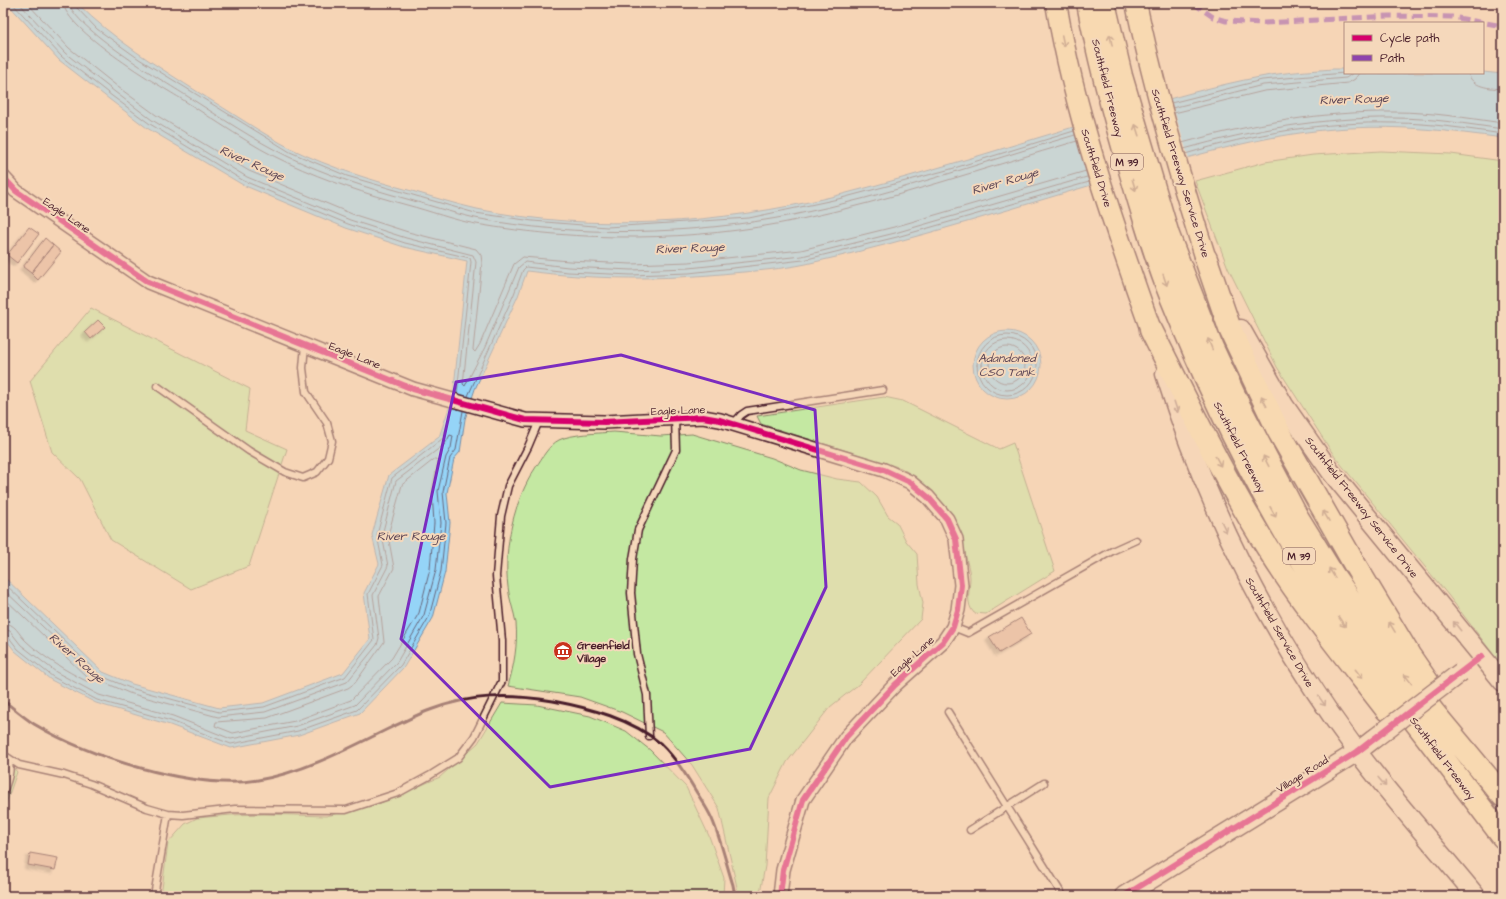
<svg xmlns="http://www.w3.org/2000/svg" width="1506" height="899" font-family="'Architects Daughter',sans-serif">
	<defs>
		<filter id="shadow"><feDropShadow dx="-3.5" dy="3.5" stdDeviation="1" flood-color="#0004"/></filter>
	</defs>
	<rect width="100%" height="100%" fill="#f6d5b7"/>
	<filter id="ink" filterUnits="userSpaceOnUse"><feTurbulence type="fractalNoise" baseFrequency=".025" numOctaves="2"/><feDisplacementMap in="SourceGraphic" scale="8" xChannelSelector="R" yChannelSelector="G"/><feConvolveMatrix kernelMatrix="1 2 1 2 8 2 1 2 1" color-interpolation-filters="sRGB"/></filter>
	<g filter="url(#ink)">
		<path fill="#c4e8a2" stroke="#878466" d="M1381,151L1451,154L1503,161V667L1448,595L1335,457L1277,367L1228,268L1195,181L1265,162L1313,155Z
			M91,308L250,389L245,430L287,449L249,566L191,589L111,540L80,479L52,452L30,381Z
			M884,397L903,401L999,449L1013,443L1055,571L986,614L974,613C965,603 970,591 970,578C970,571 967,563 966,557C958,517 935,488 901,468L761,424L757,416Z
			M614,432L661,436L692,434L772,458L801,470L837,479L861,482L877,497L888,516L897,523L906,541L917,554L919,584L923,603L921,619L859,684L830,707L787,762L769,798L765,866L761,888L756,896H739L719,808L692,765L663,732L622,712L580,697L508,686C514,666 518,644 516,623C514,611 509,599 508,587C503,548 514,500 536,467C542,458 549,445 559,440C570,434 601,433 614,432Z
			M502,703L537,705L590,716L626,731L650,750L686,787L709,836L724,878L723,896H161L168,843L185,824L197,818L231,815L264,814L326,816L376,805L440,777L478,743Z
			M3,755L17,772L3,812Z"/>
		<path fill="#95d4f7" stroke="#778ca5" d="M7,3H77C114,40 157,66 201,94C231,112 261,133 292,149C331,168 371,180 412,191C433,197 455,204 477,209C594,233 720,224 835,196C934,171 1032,139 1130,110C1173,98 1216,85 1260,77C1284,72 1309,71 1333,69H1345V73H1483V72L1503,74V138C1451,131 1401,125 1349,128C1273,132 1201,154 1129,174C1022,205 915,240 806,264C782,269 756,271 732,273C663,280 596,280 527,271L518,296L475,389L465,419L460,452L454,459L447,493L450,523L445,572L433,618L404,667L360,713L299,735L231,748L170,725L96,703L51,680L15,651L3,636V576L103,672L132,684L219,708L263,703L343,673L370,639L364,593L379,564L372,535L389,475L439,437L453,397L467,261L404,247L346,228L243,185L147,128L109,99L59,60Z
			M973 365a34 34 0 1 1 68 0a34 34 0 1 1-68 0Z"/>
		<path fill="#f6d5b7" d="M1170,97L1189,159L1090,187L1072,125Z"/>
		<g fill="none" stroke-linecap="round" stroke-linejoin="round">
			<path stroke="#68677d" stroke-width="1" d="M12,3L62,57L112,96L150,124L244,181L348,224L405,243L470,258L471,262L457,393
				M19,3L65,53L115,92L152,120L247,177L350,220L406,238L473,255L476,262L463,384L465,386L485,347L519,267L525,262L568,267L631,270L689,268L802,256L895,233L1087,177
				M27,3L69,48L118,87L156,115L249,171L352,214L408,232L476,249L481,255L482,263L473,350L475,352L480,344L514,264L523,257L569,261L631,264L689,262L801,250L894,227L1086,171
				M63,3C67,31 155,83 180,98C215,120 251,146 288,163C327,181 366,194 407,205C430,211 453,220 476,224C580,242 693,242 797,220C892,200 984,168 1077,141
				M69,3C74,28 163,81 187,96C220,117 254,140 289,157C327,175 367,188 407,199C429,205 452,213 475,218C577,238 692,235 793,215C889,196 981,162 1075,135
				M74,3L76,7L97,29L139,59L290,152L347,176L399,191L475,213L533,221L607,227L749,218L838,199L951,169L1074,131
				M1468,73C1472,88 1490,88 1503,89
				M1171,103L1262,80L1345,73
				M1172,108L1263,85L1346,78L1353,73
				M1174,113L1264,91L1348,83L1355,79L1359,73
				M1182,143C1251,124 1323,111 1395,112C1431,112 1467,118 1503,123
				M1184,149C1252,130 1323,117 1394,118C1431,118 1467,124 1503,129
				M1185,154C1253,134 1324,121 1395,123C1431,123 1467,129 1503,134
				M977 365a30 30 0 1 1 60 0a30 30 0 1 1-60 0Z
				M982 365a25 25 0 1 1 50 0a25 25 0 1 1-50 0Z
				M989 365a18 18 0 1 1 36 0a18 18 0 1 1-36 0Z
				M468,396L514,294L523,270L526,267L568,272L631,275L689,273L803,260L897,237L1089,182
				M435,459L438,460L432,492L434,523L430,569L419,613L392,658L351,700L295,721L233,733L215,726L216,722L267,718L348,688L355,683L384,642L379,596L394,568L388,535L402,485Z
				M3,582L101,676L130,688L219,712L264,707L345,677L374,640L368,594L383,565L377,535L392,478L442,439L453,408
				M3,589L99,680L129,693L218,717L265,712L347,682L377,645L379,638L373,595L388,566L382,535L396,481L445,444L450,435L453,436L451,448L446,457L438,491L441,523L436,570L424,615L397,662L355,705L297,726L231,739L173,716L99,695L56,672L21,645L10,631L3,629
				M3,597L88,678V681H86C65,670 44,658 26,641C18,634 16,623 3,623
				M3,634L7,635L18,649L53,677L97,700L171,721L231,744L298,731L357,710L401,665L429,617L441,571L446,523L443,492L450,458L456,450L463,411"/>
		</g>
		<path fill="#e0af97" stroke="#4a1f2b" filter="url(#shadow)" d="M29,227L39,234L17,263L7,255Z
			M45,238L53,245L31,273L23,267Z
			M53,245L61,252L38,280L31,273Z
			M98,320L105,327L91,339L85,332Z
			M1021,618L1031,634L999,653L989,637Z
			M30,853L58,858L55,870L28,865Z"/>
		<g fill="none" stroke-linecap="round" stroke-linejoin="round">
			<defs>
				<path id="lane" d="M157,386L249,451L285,472L303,478L317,472L328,458L332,441L327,423L306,392L303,368L305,345
					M733,424L741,415L747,411L883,390
					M953,627L968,633L1114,550L1136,540
					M948,712L1063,896
					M649,736L647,695L637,654L631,593L633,559L638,530L676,450L675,418
					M3,754C15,764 8,780 3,793
					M7,757L19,765L64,775L91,784L147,808L168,814L183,815L235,809L346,810L398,793L429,776L458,758L474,737L502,681V641L496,576L501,516L508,486L528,447L539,421
					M970,830L1044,783
					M154,896L168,814"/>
				<path id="street" d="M3,177L16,191L148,282L413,389L525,420L604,422L703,417L720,420L884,470L910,482L928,497L947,519L956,539L961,585L958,610L953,627L943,642L895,685L846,737L803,800L783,870L780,896"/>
				<path id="secondary" d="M1241,329L1284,405L1331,472L1503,682
					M1165,374C1208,510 1272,637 1357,751C1394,801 1437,848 1476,896
					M1124,896L1357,752L1375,738"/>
				<path id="primary" d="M1056,3C1075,115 1113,223 1151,330
					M1136,3C1154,90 1179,174 1206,259"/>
				<path id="highway" d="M1088,3C1099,62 1115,120 1132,177C1144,218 1156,259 1172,299C1213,400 1261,498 1320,589C1376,675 1442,755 1503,837
					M1104,3L1121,76L1168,235L1212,348L1239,406L1296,515L1333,575L1391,658L1434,713L1503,796
					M1206,259L1230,329L1278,430L1355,565L1409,655L1431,687
					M1151,330C1188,403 1223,477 1267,547C1302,604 1346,657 1387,710"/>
			</defs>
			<use href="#lane" stroke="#4a1f2b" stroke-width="9"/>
			<use href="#street" stroke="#4a1f2b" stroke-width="16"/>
			<use href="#secondary" stroke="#4a1f2b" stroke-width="21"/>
			<use href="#primary" stroke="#4a1f2b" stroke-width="23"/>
			<use href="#highway" stroke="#4a1f2b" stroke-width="25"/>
			<use href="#lane" stroke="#f5d8bb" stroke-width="6"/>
			<use href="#street" stroke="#f5d8bb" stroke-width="13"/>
			<use href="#secondary" stroke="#f5d8bb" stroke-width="18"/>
			<use href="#primary" stroke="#faddab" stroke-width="20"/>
			<use href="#highway" stroke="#faddab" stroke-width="22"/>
			<path stroke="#4a1f2b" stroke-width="3" d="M3,700C13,708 23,717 34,724C89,757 194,791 258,780C306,772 351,747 394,726C406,721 418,714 430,710C471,694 510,694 553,701C590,708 632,719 661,744C676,758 687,776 697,793C702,801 708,810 712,819C721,840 726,863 733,885L735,896"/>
			<defs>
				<path id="secondary-bridge" d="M1375,738L1461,672"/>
			</defs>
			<use href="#secondary-bridge" stroke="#4a1f2b" stroke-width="21" stroke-linecap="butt"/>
			<use href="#secondary-bridge" stroke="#f5d8bb" stroke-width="18"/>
			<path stroke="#8e44ad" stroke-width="5" stroke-dasharray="10 5" stroke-linecap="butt" d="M1193,3L1213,17L1226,21L1264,23L1389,16L1452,17L1503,26"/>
			<defs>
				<path id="cycleway" d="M3,177L16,191L148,282L413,389L525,420L604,422L703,417L720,420L884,470L910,482L928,497L947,519L956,539L961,585L958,610L953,627L943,642L895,685L846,737L803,800L783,870L780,896
					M1124,896L1357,752L1482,656"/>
			</defs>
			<use href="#cycleway" stroke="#f5d8bb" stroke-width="8"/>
			<use href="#cycleway" stroke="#d6006c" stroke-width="6"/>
		</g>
		<defs><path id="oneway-shaft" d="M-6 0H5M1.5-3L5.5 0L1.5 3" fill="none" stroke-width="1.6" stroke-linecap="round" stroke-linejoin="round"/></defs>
		<g stroke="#a27e6b">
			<use href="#oneway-shaft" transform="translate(1111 40) rotate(-101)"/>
			<use href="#oneway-shaft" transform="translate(1063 41) rotate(78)"/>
			<use href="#oneway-shaft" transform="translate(1137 130) rotate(-108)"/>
			<use href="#oneway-shaft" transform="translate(1134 185) rotate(73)"/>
			<use href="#oneway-shaft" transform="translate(1165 280) rotate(71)"/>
			<use href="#oneway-shaft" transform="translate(1210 344) rotate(-112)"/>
			<use href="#oneway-shaft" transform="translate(1264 401) rotate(-117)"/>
			<use href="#oneway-shaft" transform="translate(1218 461) rotate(62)"/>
			<use href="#oneway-shaft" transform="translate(1266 461) rotate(-118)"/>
			<use href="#oneway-shaft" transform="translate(1273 512) rotate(61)"/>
			<use href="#oneway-shaft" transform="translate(1326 516) rotate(-120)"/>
			<use href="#oneway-shaft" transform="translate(1332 573) rotate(-122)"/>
			<use href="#oneway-shaft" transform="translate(1342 622) rotate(56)"/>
			<use href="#oneway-shaft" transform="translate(1392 627) rotate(-121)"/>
			<use href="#oneway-shaft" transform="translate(1359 674) rotate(52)"/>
			<use href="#oneway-shaft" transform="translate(1408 679) rotate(-128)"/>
		</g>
		<g stroke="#a07c73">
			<use href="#oneway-shaft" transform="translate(1176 407) rotate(72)"/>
			<use href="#oneway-shaft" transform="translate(1224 527) rotate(65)"/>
			<use href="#oneway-shaft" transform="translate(1457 626) rotate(-129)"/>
			<use href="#oneway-shaft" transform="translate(1322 701) rotate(55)"/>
			<use href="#oneway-shaft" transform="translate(1382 782) rotate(50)"/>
		</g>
	</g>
	<path d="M0 0H1506V899H0ZM621,355L815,410L826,587L750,749L550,787L401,639L456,382Z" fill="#f6d5b7" fill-opacity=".55" fill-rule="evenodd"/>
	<path fill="none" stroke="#7b2cbf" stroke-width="3" stroke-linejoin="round" d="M621,355L815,410L826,587L750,749L550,787L401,639L456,382Z"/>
	<defs>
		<symbol id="museum-disc" viewBox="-11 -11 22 22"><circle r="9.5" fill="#c8321e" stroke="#f5d8bb"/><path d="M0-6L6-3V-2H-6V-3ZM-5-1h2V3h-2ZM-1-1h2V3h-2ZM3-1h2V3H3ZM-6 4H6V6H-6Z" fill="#fff"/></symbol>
	</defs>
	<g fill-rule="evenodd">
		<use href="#museum-disc" x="552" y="640" width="22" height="22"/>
	</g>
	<g text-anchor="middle" stroke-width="4" stroke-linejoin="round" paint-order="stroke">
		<g fill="#f5d8bb" stroke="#7d5656" stroke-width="1">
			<rect x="1111" y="154" width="32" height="16" rx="3"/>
			<rect x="1283" y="548" width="32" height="16" rx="3"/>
		</g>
		<g font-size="10" font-weight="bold" fill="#4a1f2b">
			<text x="1127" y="166">M 39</text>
			<text x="1299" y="560">M 39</text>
		</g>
		<g font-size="11" fill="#4a1f2b" stroke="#f5d8bb">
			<text transform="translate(1108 88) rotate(76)" y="4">Southfield Freeway</text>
			<text transform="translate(1097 168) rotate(73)" y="4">Southfield Drive</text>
			<text transform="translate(1181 173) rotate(73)" y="4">Southfield Freeway Service Drive</text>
			<text transform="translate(67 215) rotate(34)" y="4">Eagle Lane</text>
			<text transform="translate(355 355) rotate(22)" y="4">Eagle Lane</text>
			<text transform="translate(678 410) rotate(-2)" y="4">Eagle Lane</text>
			<text transform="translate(1240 447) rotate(63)" y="4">Southfield Freeway</text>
			<text transform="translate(1362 507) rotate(52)" y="4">Southfield Freeway Service Drive</text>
			<text transform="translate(1280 632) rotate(60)" y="4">Southfield Service Drive</text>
			<text transform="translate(912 656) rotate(-42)" y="4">Eagle Lane</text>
			<text transform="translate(1443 758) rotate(53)" y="4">Southfield Freeway</text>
			<text transform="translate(1302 774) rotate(-32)" y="4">Village Road</text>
		</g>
		<g font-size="11" font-weight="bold" fill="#4a1f2b" stroke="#f5d8bb" text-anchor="start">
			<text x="577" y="649">Greenfield<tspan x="577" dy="13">Village</tspan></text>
		</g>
		<g font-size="12" font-style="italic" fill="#594354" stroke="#f5d8bb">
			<text transform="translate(1354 99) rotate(-2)" y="4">River Rouge</text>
			<text transform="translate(252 163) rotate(24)" y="4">River Rouge</text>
			<text transform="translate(1005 181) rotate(-16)" y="4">River Rouge</text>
			<text transform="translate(690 248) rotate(-2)" y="4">River Rouge</text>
			<text x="1007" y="362">Adandoned<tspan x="1007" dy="14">CSO Tank</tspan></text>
			<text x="411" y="540">River Rouge</text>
			<text transform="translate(77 658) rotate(41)" y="4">River Rouge</text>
		</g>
	</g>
	<rect width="1506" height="899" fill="none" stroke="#f5d8bb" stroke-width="16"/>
	<rect x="8" y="8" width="1490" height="883" fill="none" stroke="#4a1f2b" stroke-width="1.5" filter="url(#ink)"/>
	<rect x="1344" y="22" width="140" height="52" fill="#f5d8bb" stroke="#b18e81"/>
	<rect x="1352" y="35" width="20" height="6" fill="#d6006c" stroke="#b18e81"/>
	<text x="1380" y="42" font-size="12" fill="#4a1f2b">Cycle path</text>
	<rect x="1352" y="55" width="20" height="6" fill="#8e44ad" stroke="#b18e81"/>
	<text x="1380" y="62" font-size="12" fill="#4a1f2b">Path</text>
</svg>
